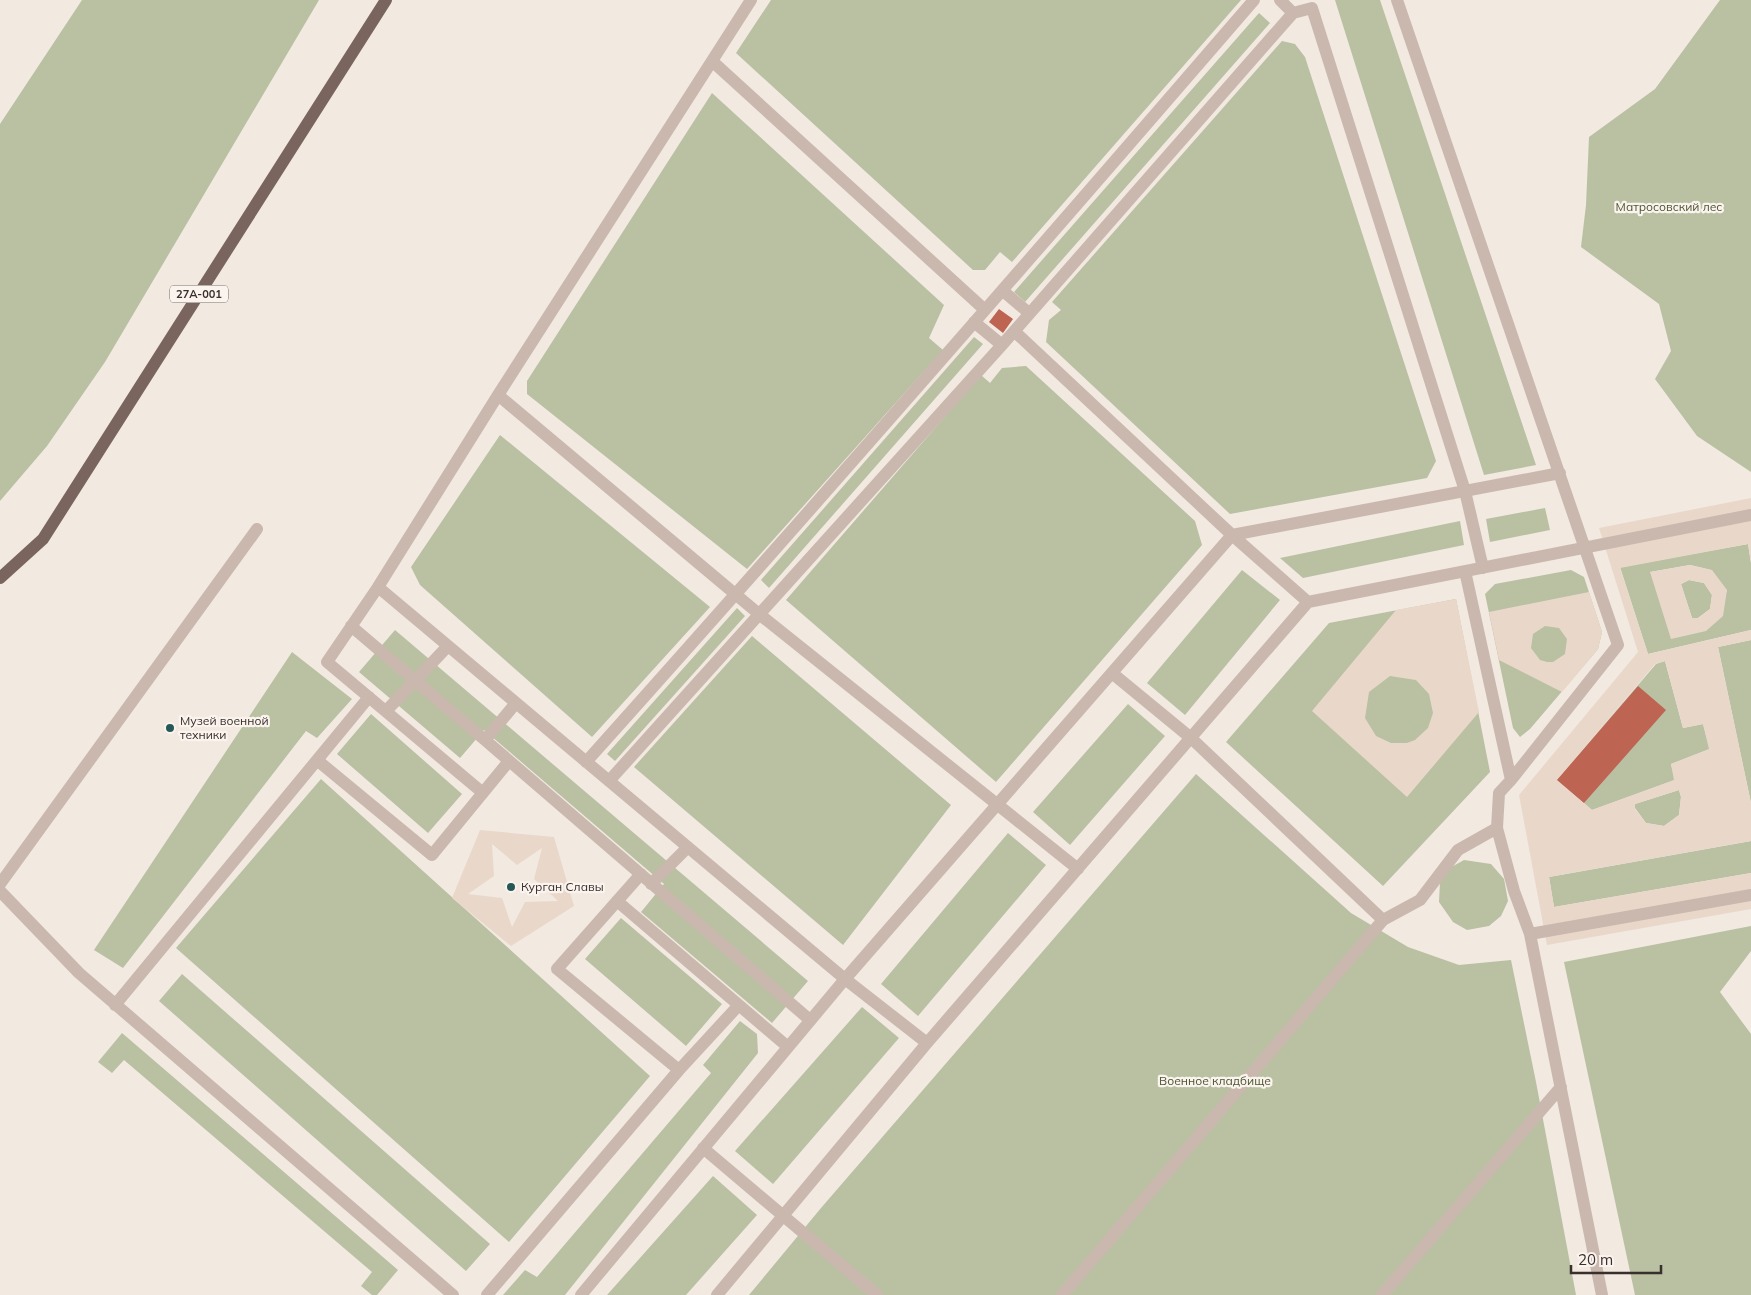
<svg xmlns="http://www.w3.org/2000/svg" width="1751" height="1295" font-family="Mulish,sans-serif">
	<rect width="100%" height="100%" fill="#f2e9e1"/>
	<path fill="#b9c1a2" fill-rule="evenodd" d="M82,0H319L105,362L47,446L0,501V124Z
		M771,0H1241L1012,262L1000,252L985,270H973L736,53Z
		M1335,0H1380L1536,465L1484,475Z
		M1720,0H1751V472L1697,436L1655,379L1671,351L1659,304L1581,247L1586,205L1589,137L1655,89Z
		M1259,13L1270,23L1025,302L1014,292Z
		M1282,41L1295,44L1305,57L1436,461L1427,478L1230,514L1046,342L1049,320L1061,310L1052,302Z
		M712,93L944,305L929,338L943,350L747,569L527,394V381Z
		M974,337L983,344L769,588L761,580Z
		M1026,366L1195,521L1202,545L996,782L786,600L981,375L990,383L1002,368Z
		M500,435L710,607L592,737L420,585L411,567Z
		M1545,508L1550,530L1490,542L1486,519Z
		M1460,521L1464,545L1303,578L1280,558Z
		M1748,544L1751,563V630L1648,654L1620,567ZM1690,565L1711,570L1727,591L1702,632L1650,572Z
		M1242,570L1280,600L1185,715L1147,683Z
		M1571,570L1584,577L1602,632L1598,649L1530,729L1520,737L1513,728L1485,594L1495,584Z
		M1689,580L1704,583L1712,595L1710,609L1698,618H1692L1681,584Z
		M1456,599L1490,772L1383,886L1226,742L1329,623Z
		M737,608L745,616L615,761L607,754Z
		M395,630L808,981L772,1023L641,912L664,884L484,730L460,758L359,672Z
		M752,636L951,805L843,945L634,767Z
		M1751,640V803L1718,647Z
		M292,652L352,699L317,738L306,731L123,968L94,950Z
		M1665,661L1683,728L1703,724L1710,749L1671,764L1675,780L1592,810L1557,780L1656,664Z
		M1128,704L1165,736L1070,845L1033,812Z
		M371,714L462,794L428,833L337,754Z
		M1196,774L1351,913L1408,947L1459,965L1511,960L1536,1082L1576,1295H749L821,1208Z
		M321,779L650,1076L509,1242L176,948Z
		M1679,790L1681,797L1679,815L1664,826L1646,823L1635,808V804Z
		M1008,833L1046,865L918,1016L881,984Z
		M1751,841V873L1554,907L1549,877Z
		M1464,860L1491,864L1504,879L1508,901L1501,916L1489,926L1467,930L1453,922L1439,902L1440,882L1448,869Z
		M621,918L722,1004L686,1046L585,959Z
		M1751,926V951L1720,992L1751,1034V1295H1635L1564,962Z
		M182,974L490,1244L466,1271L159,1001Z
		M862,1007L899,1038L773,1184L735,1151Z
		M740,1021L757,1034L758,1053L565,1295H503L525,1270L537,1277L711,1073L703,1065Z
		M122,1033L398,1270L377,1295H372L361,1286L372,1272L124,1060L112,1073L98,1062Z
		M713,1176L757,1215L686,1295H607Z"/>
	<path fill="#e9d8ca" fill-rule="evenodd" d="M1751,498V563L1748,544L1620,568L1648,654L1751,630V640L1718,647L1751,803V841L1549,877L1554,907L1751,873V909L1547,945L1519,795L1638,652L1599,528ZM1665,661L1683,728L1703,724L1709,749L1671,764L1674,780L1592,810L1557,780L1655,664ZM1679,790L1681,797L1679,815L1664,826L1646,823L1635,809V804Z
		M1690,565L1712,570L1727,590L1723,616L1706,631L1671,639L1650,572ZM1689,580L1704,583L1712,595L1710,609L1698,618H1692L1681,584Z
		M1589,592L1602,632L1598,649L1562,692L1499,660L1489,612ZM1545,626L1559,628L1567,639L1565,654L1553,662H1547L1540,660L1531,648L1533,634Z
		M1456,599L1479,712L1407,797L1312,711L1396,610ZM1390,676L1416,680L1429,694L1433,713L1428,728L1415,740L1407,743H1391L1376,736L1365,718L1369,692Z
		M480,830L554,837L574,906L511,946L452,898ZM492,844L517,865L542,848L534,879L558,901L525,902L512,927L502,898L468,894L494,876Z"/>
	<path fill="#be6453" d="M999,309L1013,319L1003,333L989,322Z
		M1638,686L1666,710L1584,803L1557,780Z"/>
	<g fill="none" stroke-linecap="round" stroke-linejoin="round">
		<path stroke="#cab8ae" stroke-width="12" d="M751,0L498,395L378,587L845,979L1232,535L1560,473
			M1280,0L1293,13
			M1397,0L1618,645L1511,780L1499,793L1497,828L1514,891L1530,934L1602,1295
			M712,61L985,310
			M1003,291L1029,313
			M974,322L1002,345
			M1014,331L1232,535L1308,602
			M498,395L759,614L1078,869
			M1465,571L1511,780
			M378,587L327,662L483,793
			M351,626L485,740L810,1020
			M1112,673L1191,738L1383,920
			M386,711L448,646
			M485,740L516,703
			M317,760L432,855L509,761
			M586,762C812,510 1033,256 1254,0
			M609,781L1002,345L1293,13L1312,8L1465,491L1483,568
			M641,874L557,969L679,1070
			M0,884L257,529
			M651,884L688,847
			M0,891L79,973L453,1295
			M617,901L788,1047
			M1530,934L1751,895
			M115,1005L369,697
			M703,1148L877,1295
			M487,1295L679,1070L738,1006
			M581,1295L845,979L927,1043
			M717,1295L927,1043L1308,602L1751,515
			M1062,1295L1383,920L1420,900L1458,850L1497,828
			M1382,1295L1561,1087"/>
		<path stroke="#7a655e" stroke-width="12" d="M0,578L43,539L386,0"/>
	</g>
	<g fill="#235857" stroke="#faf3ee" stroke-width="2">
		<circle cx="170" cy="728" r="5"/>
		<circle cx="511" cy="887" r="5"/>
	</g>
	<g text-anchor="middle" stroke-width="4.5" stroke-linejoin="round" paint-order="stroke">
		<rect fill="#faf3ee" stroke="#736a66" stroke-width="1" x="170" y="285.5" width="58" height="17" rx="4"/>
		<g font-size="11" font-weight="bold" fill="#392f2c">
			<text x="199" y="298">27А-001</text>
		</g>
		<g font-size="12" fill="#4b5631" stroke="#faf3ee">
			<text x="1669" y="211">Матросовский лес</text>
			<text x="1215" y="1085">Военное кладбище</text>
		</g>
		<g font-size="12" fill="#392f2c" stroke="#faf3ee" text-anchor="start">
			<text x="180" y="725">Музей военной<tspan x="180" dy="14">техники</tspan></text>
			<text x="521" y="891">Курган Славы</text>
		</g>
	</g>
	<path d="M1571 1265v8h90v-8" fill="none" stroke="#392f2c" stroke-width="2.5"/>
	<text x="1578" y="1265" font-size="15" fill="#392f2c" stroke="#faf3ee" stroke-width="4" paint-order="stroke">20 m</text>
</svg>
